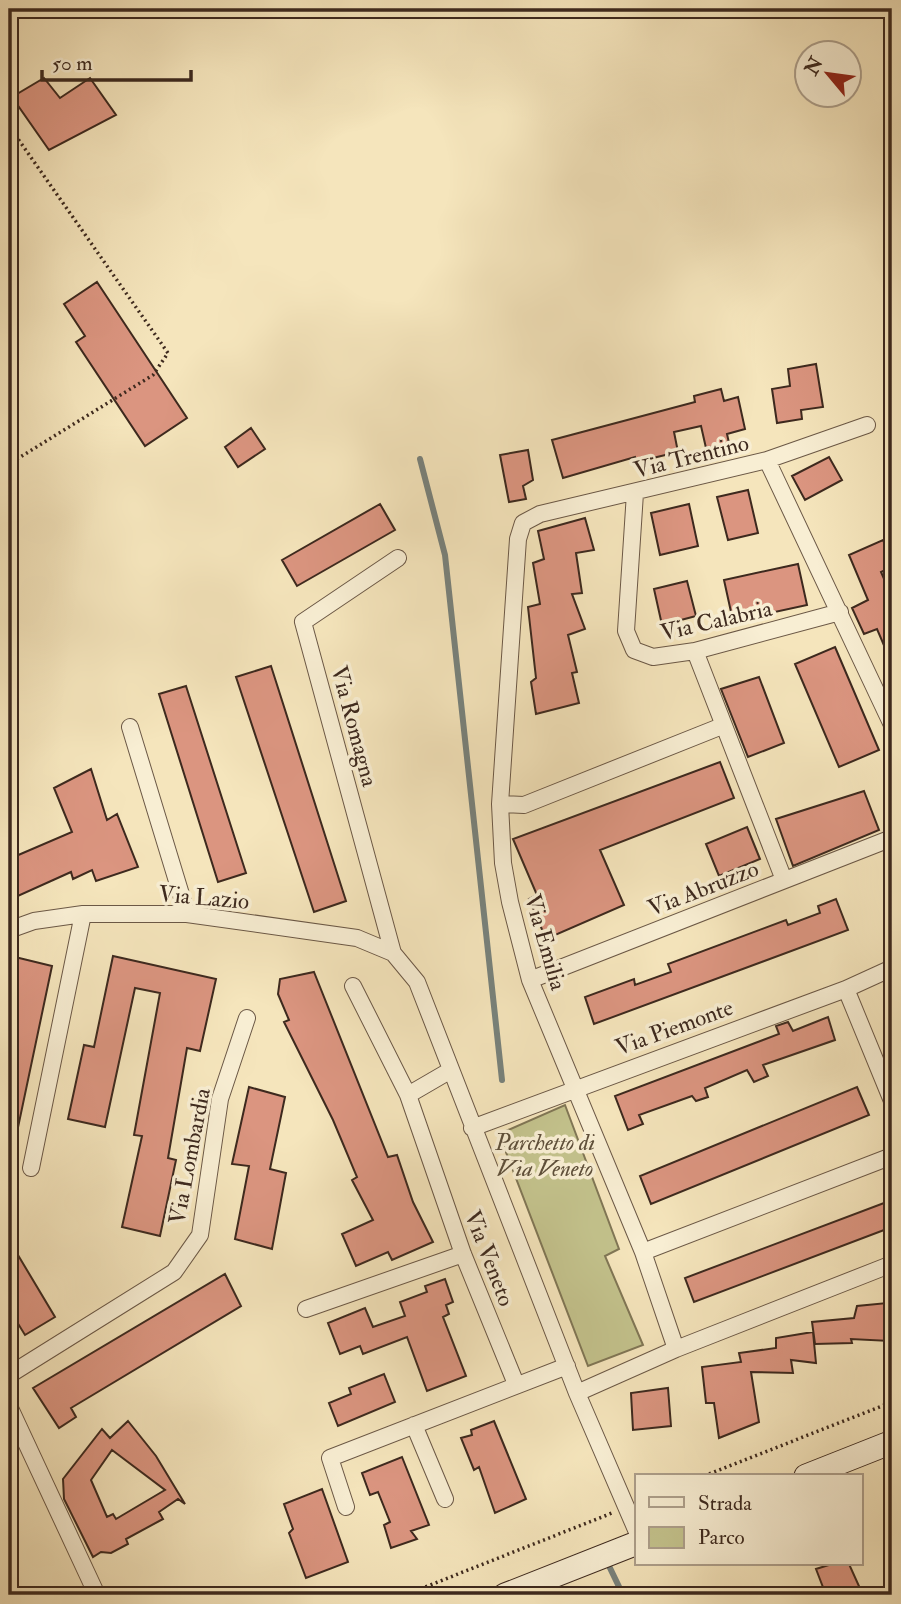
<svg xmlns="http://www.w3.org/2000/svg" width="901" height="1604" font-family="'IM FELL Double Pica',serif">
	<rect width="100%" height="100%" fill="#f5e5bc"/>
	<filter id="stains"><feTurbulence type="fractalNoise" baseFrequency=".00286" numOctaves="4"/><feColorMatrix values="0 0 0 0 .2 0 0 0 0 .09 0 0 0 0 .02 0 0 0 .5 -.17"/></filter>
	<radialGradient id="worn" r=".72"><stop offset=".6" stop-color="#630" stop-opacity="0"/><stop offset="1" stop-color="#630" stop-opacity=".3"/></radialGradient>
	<path fill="#c3c28c" stroke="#807655" stroke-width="2" d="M565,1105L619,1249L605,1256L643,1345L588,1366L499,1134Z"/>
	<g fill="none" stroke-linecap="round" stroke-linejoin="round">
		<path stroke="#78827c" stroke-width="6" d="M420,459L445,555L502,1080
			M610,1568L623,1595"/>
	</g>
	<path fill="#db9580" stroke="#3d291e" stroke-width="2" fill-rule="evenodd" d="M44,78L60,98L90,78L116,115L49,150L12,97Z
		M97,282L187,418L145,446L76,342L85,336L64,304Z
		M816,364L823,407L801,410L802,419L777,423L772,389L790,386L788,369Z
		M721,389L724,401L738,397L745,429L727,434L729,443L706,448L701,426L674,432L678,452L636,462L635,457L563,478L552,440L695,402L694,396Z
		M251,428L265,449L238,467L225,447Z
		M528,450L533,480L523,486L526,499L509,502L500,455Z
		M829,457L842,480L805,500L792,476Z
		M748,490L758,533L728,540L717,497Z
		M380,504L395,530L297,586L282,560Z
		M689,504L698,546L660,555L651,513Z
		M585,518L594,550L576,553L582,593L572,594L585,629L568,635L577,672L572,673L579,703L536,714L531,682L536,678L528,607L540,604L533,563L544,559L538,531Z
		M883,540L892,561V567L881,572L892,597V664L877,629L864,634L852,608L868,600L849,555Z
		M798,564L807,605L733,621L724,580Z
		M687,581L696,616L662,625L654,589Z
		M835,647L879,750L839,767L795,664Z
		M271,666L346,901L314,912L236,677Z
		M759,677L784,743L748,757L721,689Z
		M186,686L246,873L218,882L159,694Z
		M720,762L734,798L600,850L624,905L546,939L529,899L537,895L513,839Z
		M91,769L107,820L117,814L138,867L96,881L92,870L73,879L71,872L9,900V859L72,832L54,788Z
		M864,791L879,830L793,866L776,819Z
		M747,827L760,859L719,876L706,844Z
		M836,899L848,930L594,1024L585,997L634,979L635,985L671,972L668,964L786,920L788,925L820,913L818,906Z
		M113,956L216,979L200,1051L187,1048L168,1158L176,1160L160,1236L122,1227L142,1136L134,1135L160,993L135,988L105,1127L68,1119L84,1045L94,1047Z
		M15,957L52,966L16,1137L9,1136V984Z
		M314,972L388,1157L397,1155L413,1202L433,1242L392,1260L388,1252L356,1266L342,1234L373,1220L352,1180L357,1177L333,1120L284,1022L289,1020L278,994L280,979Z
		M828,1017L835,1040L763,1065L768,1076L754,1082L747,1070L705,1088L708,1097L696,1101L692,1096L639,1115L643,1124L628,1130L615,1096L779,1034L776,1026L788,1022L793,1031Z
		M249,1087L285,1097L270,1169L286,1173L272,1249L235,1239L249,1166L232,1164Z
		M857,1087L869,1115L651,1204L640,1176Z
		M892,1200V1227L694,1302L685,1278Z
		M9,1240L55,1317L25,1335L9,1309Z
		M225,1274L241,1306L71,1408L76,1417L59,1428L33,1388Z
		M445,1279L453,1302L446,1305L449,1314L443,1317L466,1376L427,1391L407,1337L363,1354L360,1346L340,1354L328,1323L365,1308L373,1327L405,1316L400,1302L427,1292L425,1286Z
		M887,1303L890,1341L851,1339L852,1343L815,1344L812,1322L854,1318L857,1306Z
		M813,1332L816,1363L791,1360L793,1373L751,1372L759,1422L719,1438L714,1403H706L702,1367L741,1362L739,1353L776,1348V1338Z
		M384,1374L395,1402L338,1426L329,1403L351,1394L349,1388Z
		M668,1388L671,1426L633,1430L631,1393Z
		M128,1421L156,1456L185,1504L178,1499L159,1512L163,1519L126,1539L128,1544L111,1553L101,1552L93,1557L64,1499L63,1479L102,1429L110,1438ZM112,1450L165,1490L116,1519L113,1514L107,1517L91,1480Z
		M494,1421L526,1499L495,1513L479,1467L474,1470L461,1438L472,1435L471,1430Z
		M402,1457L429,1525L411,1531L417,1539L391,1548L384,1525L390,1522L378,1492L370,1495L362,1473Z
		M322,1489L348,1562L306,1578L289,1533L293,1529L284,1504Z
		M832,1564H849L863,1595H826L816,1569Z"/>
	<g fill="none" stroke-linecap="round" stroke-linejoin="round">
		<defs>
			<path id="street" d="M767,460L892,725
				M635,493L626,631L634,650L653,657L695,651L840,612
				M398,558L303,622L393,953L417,982L577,1393L637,1532
				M695,651L784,880
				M130,727L187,914
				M500,804L524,805L722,726
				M9,930L34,921L83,914H187L357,938L393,953
				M530,980L892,838
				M353,986L408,1095
				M846,989L892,1101
				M451,1070L408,1095L463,1254L516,1384
				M472,1128L846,989L892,968
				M31,1168L83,914
				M643,1252L892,1156
				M306,1309L463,1254
				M676,1349L643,1252L530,980L510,902L503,863L500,804L518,539L523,523L540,514L767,460L867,425
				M9,1375L174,1272L200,1235L220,1099L247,1018
				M577,1393L676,1349L892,1264
				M9,1406L97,1595
				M414,1425L445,1499
				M346,1507L330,1458L567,1366"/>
			<path id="secondary" d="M806,1476L892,1442
				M505,1595L637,1543"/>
		</defs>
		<use href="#street" stroke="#6b5846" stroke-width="18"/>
		<use href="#secondary" stroke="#3d291e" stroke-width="25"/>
		<path stroke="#3d291e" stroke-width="3.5" stroke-dasharray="2 3.5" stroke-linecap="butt" d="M9,34L20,9
			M9,126L168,353L153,375L9,464
			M704,1476L892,1402
			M405,1595L612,1513"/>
		<use href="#street" stroke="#f8eed3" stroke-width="16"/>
		<use href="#secondary" stroke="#f8eed3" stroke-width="23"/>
	</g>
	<g text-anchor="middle" stroke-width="7" stroke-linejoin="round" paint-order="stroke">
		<g font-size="23" fill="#3d291e" stroke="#f8eed3">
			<text transform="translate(691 456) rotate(-14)" y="8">Via Trentino</text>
			<text transform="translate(716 620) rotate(-13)" y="8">Via Calabria</text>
			<text transform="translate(355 726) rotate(75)" y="8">Via Romagna</text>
			<text transform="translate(703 888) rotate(-21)" y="8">Via Abruzzo</text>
			<text transform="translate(204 897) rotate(5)" y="8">Via Lazio</text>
			<text transform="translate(546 942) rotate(74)" y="8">Via Emilia</text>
			<text transform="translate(674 1027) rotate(-20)" y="8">Via Piemonte</text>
			<text transform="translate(189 1156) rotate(-79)" y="8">Via Lombardia</text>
			<text transform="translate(490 1258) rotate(69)" y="8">Via Veneto</text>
		</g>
		<g font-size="23" font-style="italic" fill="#5e4f3a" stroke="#f8eed3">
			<text x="545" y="1150">Parchetto di<tspan x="545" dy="26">Via Veneto</tspan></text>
		</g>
	</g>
	<rect width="901" height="1604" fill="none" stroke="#f5e5bc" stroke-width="35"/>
	<rect x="10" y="10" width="880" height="1583" fill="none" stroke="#3d291e" stroke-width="3.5"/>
	<rect x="18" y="18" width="866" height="1569" fill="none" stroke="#3d291e" stroke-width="2"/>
	<rect x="635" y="1474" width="228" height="91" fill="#f8eed3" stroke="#ad9f8b" stroke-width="2"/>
	<rect x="649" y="1497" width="35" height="10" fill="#f8eed3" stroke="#ad9f8b" stroke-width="2"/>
	<text x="698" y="1510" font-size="21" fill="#3d291e">Strada</text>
	<rect x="649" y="1527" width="35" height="21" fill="#c3c28c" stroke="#ad9f8b" stroke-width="2"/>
	<text x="698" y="1544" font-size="21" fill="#3d291e">Parco</text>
	<g transform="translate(828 74) rotate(299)"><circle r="33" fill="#f8eed3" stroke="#ad9f8b" stroke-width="2"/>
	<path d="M0-5L12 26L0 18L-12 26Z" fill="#8f2418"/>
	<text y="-10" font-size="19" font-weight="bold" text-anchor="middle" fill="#3d291e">N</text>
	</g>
	<path d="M42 70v10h149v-10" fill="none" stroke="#3d291e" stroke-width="3.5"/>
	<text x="52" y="70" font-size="21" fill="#3d291e" stroke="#f8eed3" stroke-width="5" paint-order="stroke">50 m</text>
	<rect width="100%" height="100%" filter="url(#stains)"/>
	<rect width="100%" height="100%" fill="url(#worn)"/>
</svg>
